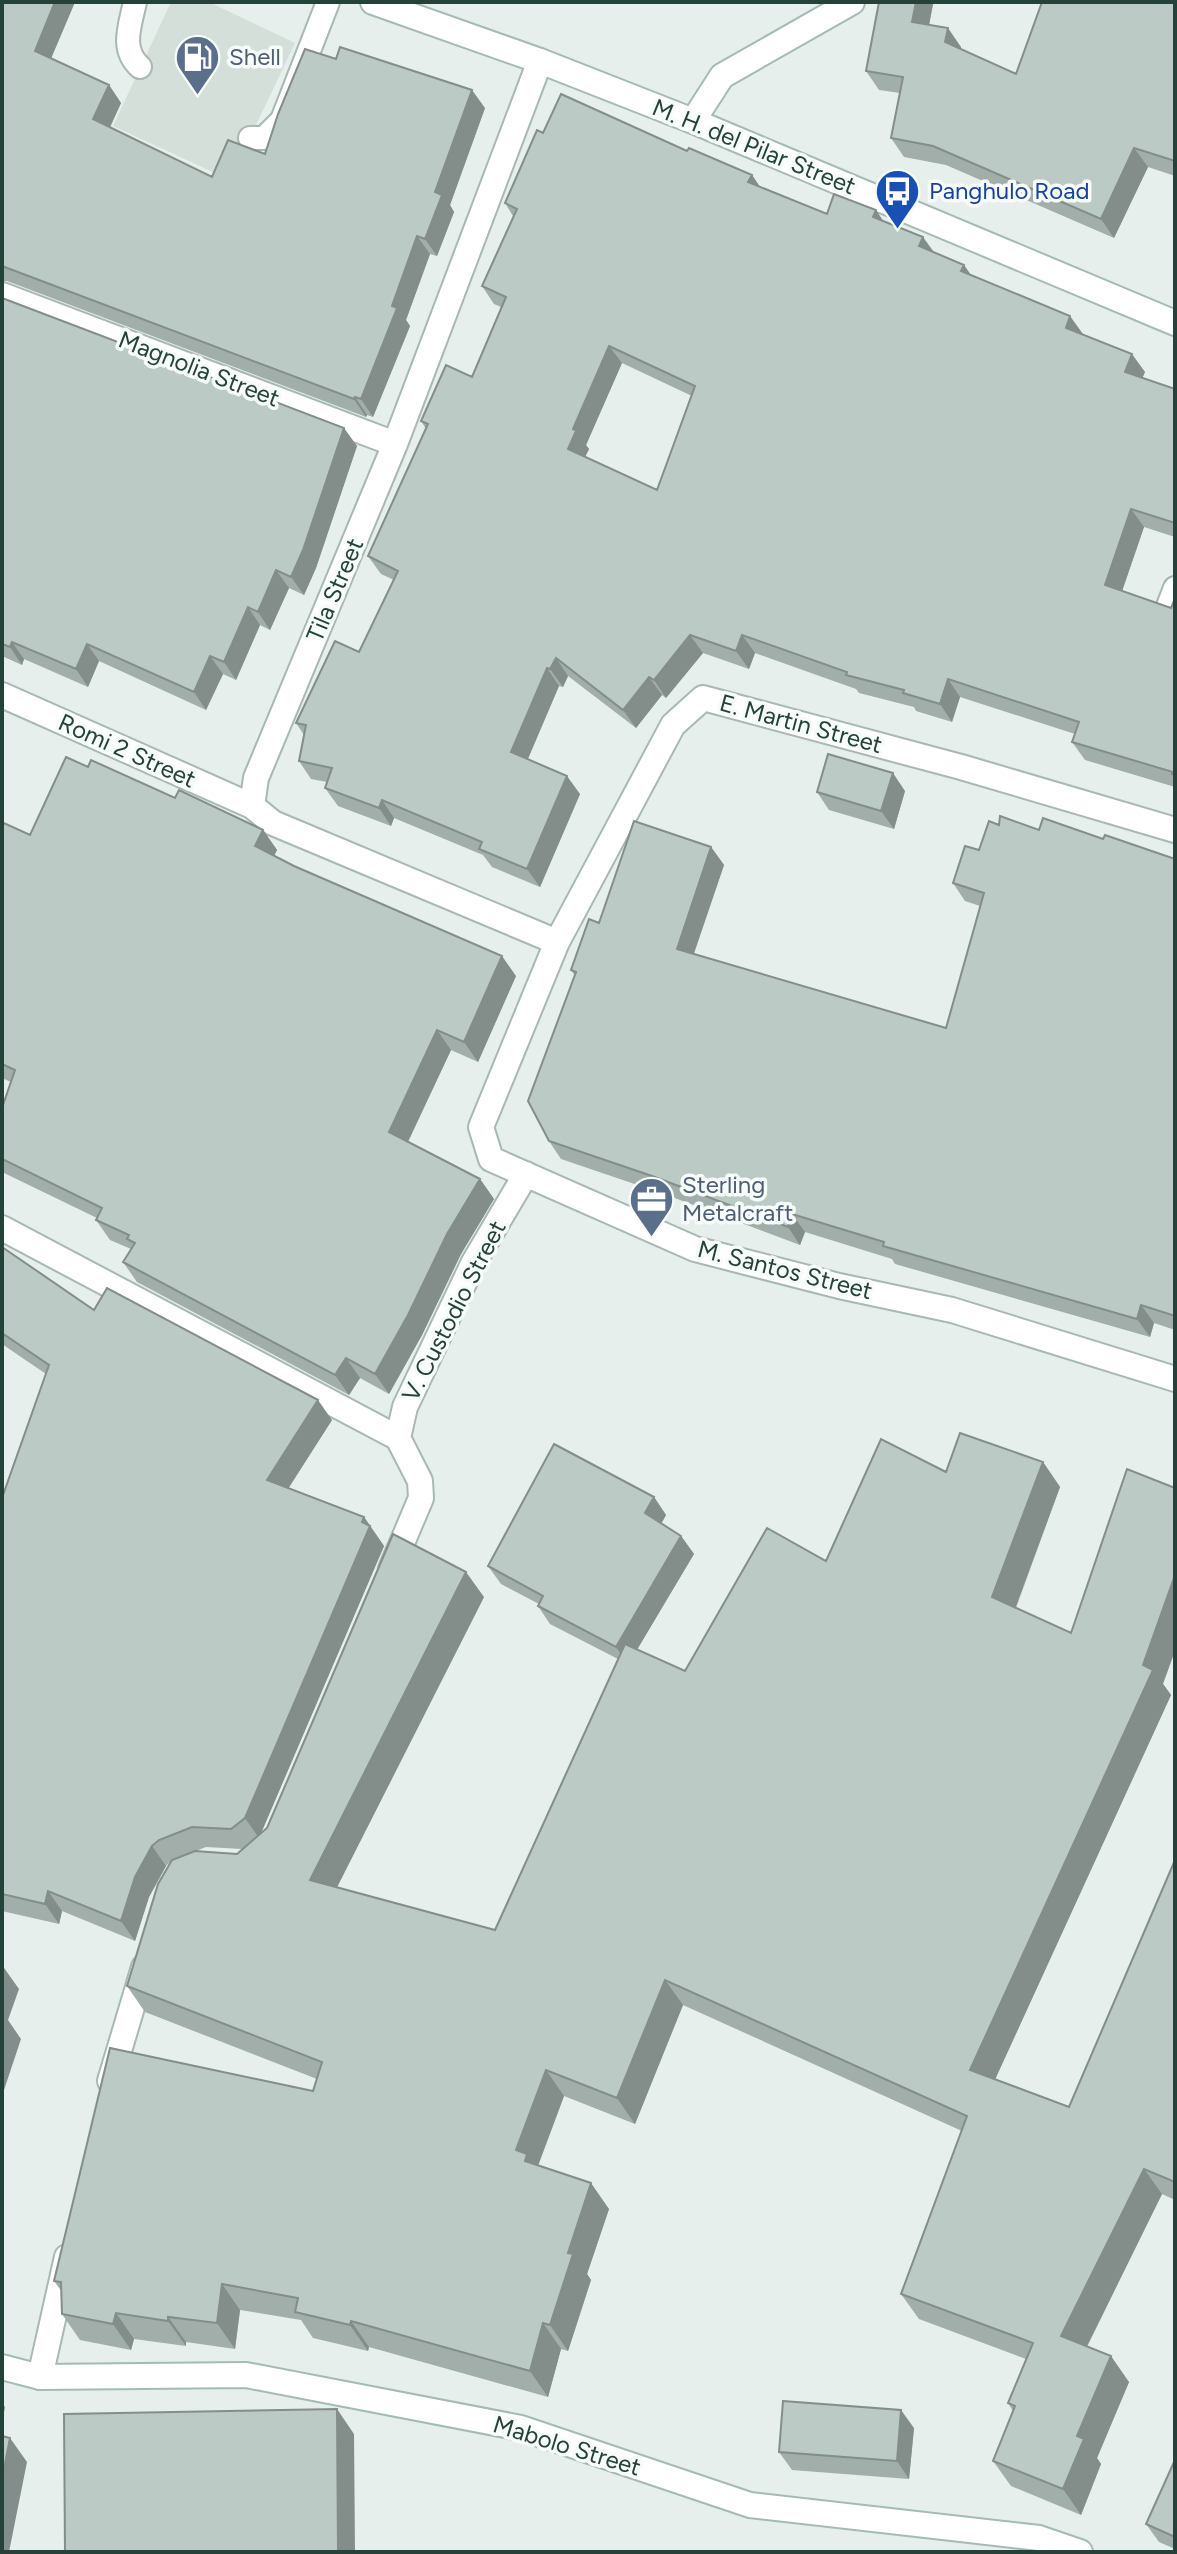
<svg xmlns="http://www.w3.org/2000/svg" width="1177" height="2554" font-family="Figtree,sans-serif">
	<rect width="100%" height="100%" fill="#e6efeb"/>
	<path fill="#d4dfda" d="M171,2H209L295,43L230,180L113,126Z"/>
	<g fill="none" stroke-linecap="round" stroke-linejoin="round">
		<defs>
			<path id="lane" d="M135,2C130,26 120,49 140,67
				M250,138H264L282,120L328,2
				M1168,606L1175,588"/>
			<path id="street" d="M2,295L395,444
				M2,695L252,806L273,823L557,942
				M252,806L256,778L395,444L540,61
				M1175,830L961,767L703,698L673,725L557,942L481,1127L491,1159L695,1249L839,1286L952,1310L1175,1379
				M2,1228L398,1438
				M391,1569L421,1498L420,1481L398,1438L405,1407L474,1262L526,1174
				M110,2081L144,1967
				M40,2377L67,2257"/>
			<path id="secondary" d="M373,2L540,61L693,121L1175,323
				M693,121L722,76L852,2
				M2,2367L40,2377L246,2375L521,2428L750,2505L1039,2538L1080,2552"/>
		</defs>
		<use href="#lane" stroke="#a8b8b2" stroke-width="26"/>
		<use href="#street" stroke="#a8b8b2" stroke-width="28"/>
		<use href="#secondary" stroke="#a4bbb3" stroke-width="28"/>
		<use href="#lane" stroke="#fff" stroke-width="22"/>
		<use href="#street" stroke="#fff" stroke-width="24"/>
		<use href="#secondary" stroke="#fff" stroke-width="24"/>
	</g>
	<path fill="#a1aea9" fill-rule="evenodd" d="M2,2H75L51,58L109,85L121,103L110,128L212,177L265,154L485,108L450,205L454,212L437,256L430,254L406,320L410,326L373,417L367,415L366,417L7,281H2Z
		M1175,2V176L1148,167L1114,238L946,165L904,157L891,138L900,93L879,90L866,71L933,4L929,25L961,47V49L1016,74Z
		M543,133L687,151L752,175L760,187L827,214L884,222L934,252L964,265L971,275L1083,334L1145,372L1142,378L1175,389V537L1144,527L1122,591L1171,608L1175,598V787L1085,760L1072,742L1075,734L960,697L952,722L916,711L914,707L859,693L856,689L755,653L749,669L703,653L666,698L662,695L636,728L568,676L563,687L559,686L528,759L580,794L540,887L492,867L483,855L394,818L391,826L338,806L325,788L327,782L311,779L299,761L304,735L296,723L359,652L394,580L381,574L368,556L426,429L421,421L472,377L501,307L494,304L482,286L513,216L505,203ZM622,363L692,396L657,490L585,457L589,449L586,445Z
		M2,298L357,446L316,568L304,595L289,588L270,630L260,625L236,680L223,674L206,710L99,661L88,687L24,659L22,665L2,656Z
		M88,767L263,830L277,850L274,856L516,976L478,1062L451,1050L408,1142L480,1179L494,1199L461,1254L422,1335L389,1394L360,1378L349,1395L137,1282L123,1262L131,1249L110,1240L96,1220L97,1218L2,1172V1108L11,1082L2,1078V828L30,835Z
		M905,791L894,829L829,810L817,792Z
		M999,825L1103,839L1175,859V1330L1154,1323L1150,1337L895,1264L892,1259L805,1232L800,1245L664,1194L561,1159L549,1141L575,976L571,970L599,923L711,847L724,865L694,954L946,1028L980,906L965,901L953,883Z
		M2,1247L94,1310L332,1420L288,1488L364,1517L384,1546L261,1833L484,1597L337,1887L495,1930L618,1659L550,1624L538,1606L539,1604L501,1584L488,1566L654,1497L666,1515L661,1524L681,1536L694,1554L637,1649L685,1671L826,1561L946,1472L1043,1462L1060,1487L1016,1608L1163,1684L1171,1695L995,2079L1069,2107L1175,1860V2200L1162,2194L1087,2347L1129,2382L1097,2458L1101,2464L1081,2515L1011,2486L993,2461L1013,2411L1008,2403L1026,2359L919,2319L901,2294L962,2131L683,2005L635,2124L564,2096L538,2166L609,2209L587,2274L591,2280L568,2351L561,2349L548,2397L369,2347L368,2351L313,2338L301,2320L240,2310L235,2349L186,2342V2346L134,2339L131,2350L80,2340L62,2314V2292L54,2281L313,2091L317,2079L145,2012L127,1986L170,1862L166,1866L149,1897L135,1941L62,1911L59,1924L2,1911V1498L46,1374L2,1344ZM206,1847L242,1849L237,1854L196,1851Z
		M914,2428L909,2479L792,2470L779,2452Z
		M1175,2462V2549L1159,2542L1146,2524Z"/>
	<path fill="#838d89" d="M55,2H75L47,68L35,51Z
		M916,2H931L933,4L926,41L912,22Z
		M948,28L961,47L959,61L945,42Z
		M109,85L121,103L105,137L93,119Z
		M472,90L485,108L450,205L454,212L437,256L425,239L435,192Z
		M1134,148L1148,167L1114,238L1101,219Z
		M752,175L764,193L748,182Z
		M876,210L888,228L873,217Z
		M417,236L430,254L406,320L410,326L373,417L361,399L392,306Z
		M923,237L936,255L919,246Z
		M964,265L976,283L961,271Z
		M1070,316L1083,334L1078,346L1066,328Z
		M609,346L622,363L586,445L589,449L580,467L568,449L573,429Z
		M1132,354L1145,372L1137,390L1125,372Z
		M355,397L367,415L366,417L354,399Z
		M344,428L357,446L316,568L304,595L291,577Z
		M1131,509L1144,527L1118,603L1105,585Z
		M276,570L289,588L270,630L258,612Z
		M248,607L260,625L236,680L224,662Z
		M690,635L703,653L666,698L654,680Z
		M742,635L755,653L749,669L736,651Z
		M12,642L24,659L22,665L10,647Z
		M87,644L99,661L88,687L76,669Z
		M210,656L223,674L206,710L194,692Z
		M556,658L568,676L563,687L550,669Z
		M547,668L559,686L523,770L511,752Z
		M649,677L662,695L636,728L623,710Z
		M948,679L960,697L952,722L940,704Z
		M893,773L905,791L894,829L881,811Z
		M567,776L580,794L540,887L527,869Z
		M382,800L394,818L391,826L379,808Z
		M263,830L277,850L269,866L255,846Z
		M711,847L724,865L689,967L677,949Z
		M502,956L516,976L478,1062L464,1042Z
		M437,1030L451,1050L403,1152L389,1132Z
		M480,1179L494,1199L461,1254L422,1335L389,1394L375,1374L447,1234Z
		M792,1214L805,1232L800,1245L788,1227Z
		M1141,1305L1154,1323L1150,1337L1137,1319Z
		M346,1358L360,1378L349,1395L335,1375Z
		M318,1400L332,1420L281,1500L267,1480Z
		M1043,1462L1060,1487L1010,1622L992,1597Z
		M654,1497L666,1515L657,1531L645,1513Z
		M364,1517L384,1546L259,1838L245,1818Z
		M681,1536L694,1554L628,1665L616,1647Z
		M466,1572L484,1597L328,1905L310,1880Z
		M1175,1575V1651L1163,1684L1171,1695L988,2095L970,2070L1143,1665Z
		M152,1846L166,1866L149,1897L135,1941L121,1921L135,1877Z
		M48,1891L62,1911L59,1924L45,1904Z
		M2,1965L19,1989L8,2020L21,2039L2,2096Z
		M665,1980L683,2005L635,2124L617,2098Z
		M546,2070L564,2096L537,2168L543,2187L516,2150Z
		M1144,2169L1162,2194L1079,2362L1061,2336Z
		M591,2183L609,2209L587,2274L591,2280L568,2351L550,2325L568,2253Z
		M222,2284L240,2310L235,2349L217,2323Z
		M116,2313L134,2339L131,2350L113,2324Z
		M168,2317L186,2342V2346L168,2321Z
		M351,2321L369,2347L368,2351L350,2325Z
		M543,2323L561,2349L548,2397L530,2371Z
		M1111,2356L1129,2382L1097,2458L1101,2464L1081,2515L1063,2489L1077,2436Z
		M2,2403L5,2407L2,2424Z
		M337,2409L354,2434L355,2552H338Z
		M901,2410L914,2428L909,2479L897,2461Z
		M10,2438L27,2462L9,2552H2V2479Z"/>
	<path fill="#bbcac4" stroke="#838d89" stroke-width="2" fill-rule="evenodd" d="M2,2H55L35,51L109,85L93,119L212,177L228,140L265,154L278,114L305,49L336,59L340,47L472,90L435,192L442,195L425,239L417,236L392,306L397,308L361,399L355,397L354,399L2,266Z
		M879,2H916L912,22L948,28L945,42L1016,74L1042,2H1175V161L1134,148L1101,219L933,146L891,138L903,77L866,71Z
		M561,94L687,151L689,148L752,175L748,182L827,214L834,194L876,210L873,217L923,237L919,246L964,265L961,271L1070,316L1066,328L1132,354L1125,372L1175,389V523L1131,509L1105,585L1171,608L1175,598V775L1172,774L1173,772L1072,742L1079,722L948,679L940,704L903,693L904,690L846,675L847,672L742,635L736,651L690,635L654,680L649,677L623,710L556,658L550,669L547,668L511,752L567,776L527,869L479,849L482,842L382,800L379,808L325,788L332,768L299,761L306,725L296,723L335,641L359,652L398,571L368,556L428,424L421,421L446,365L472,377L506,297L482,286L517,209L505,203L537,130L543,133ZM609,346L695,386L657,490L568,449L576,431L573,429Z
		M2,298L344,428L303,550L291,577L276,570L258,612L248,607L224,662L210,656L194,692L87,644L76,669L12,642L10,647L2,644Z
		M828,754L893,773L881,811L817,792Z
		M66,757L88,767L91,760L175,798L179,790L263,830L255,846L294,866L502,956L464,1042L437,1030L389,1132L480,1179L447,1234L408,1315L375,1374L346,1358L335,1375L123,1262L135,1243L127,1239L129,1235L96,1220L102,1208L2,1159V1108L15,1070L2,1064V828L4,823L30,835Z
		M1000,816L1039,830L1043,818L1103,839L1105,835L1175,859V1316L1141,1305L1137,1319L883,1246L884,1242L792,1214L788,1227L652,1176L549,1141L528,1101L576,972L571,970L589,919L599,923L634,821L711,847L677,949L946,1028L984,893L953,883L965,846L979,850L989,821L999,825Z
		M2,1247L94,1310L107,1288L318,1400L267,1480L364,1517L362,1522L370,1526L245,1818L231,1829L192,1827L159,1840L152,1846L135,1877L121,1921L48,1891L45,1904L2,1894V1498L49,1365L2,1333Z
		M960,1433L1043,1462L992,1597L1071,1633L1127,1469L1175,1488V1575L1143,1665L1153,1670L970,2070L1069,2107L1175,1860V2182L1144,2169L1061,2336L1111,2356L1077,2436L1084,2439L1063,2489L993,2461L1015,2406L1008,2403L1033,2343L901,2294L967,2116L665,1980L617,2098L546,2070L516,2150L527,2154L525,2161L591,2183L568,2253L573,2254L550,2325L543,2323L530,2371L351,2321L350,2325L295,2312L298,2298L222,2284L217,2323L168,2317V2321L116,2313L113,2324L62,2314L61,2282L54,2281L110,2048L313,2091L322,2062L127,1986L158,1884L172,1860L195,1851L237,1854L267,1828L393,1534L466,1572L310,1880L495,1930L625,1644L685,1671L767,1528L826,1561L881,1439L946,1472Z
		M554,1444L654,1497L645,1513L681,1536L616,1647L538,1606L543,1596L488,1566Z
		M783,2401L901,2410L897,2461L779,2452Z
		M337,2409L338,2552H65L64,2414Z
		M2,2436L10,2438L2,2479Z
		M1174,2462H1175V2537L1146,2524Z"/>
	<defs>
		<symbol id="fuel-pin" viewBox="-11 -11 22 30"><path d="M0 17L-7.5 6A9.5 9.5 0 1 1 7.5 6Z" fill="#5c6f8a" stroke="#f7fbf9"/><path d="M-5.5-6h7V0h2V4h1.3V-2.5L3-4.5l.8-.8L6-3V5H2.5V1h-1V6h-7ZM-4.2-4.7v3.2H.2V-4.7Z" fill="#fff"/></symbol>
		<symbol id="bus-pin" viewBox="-11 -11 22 30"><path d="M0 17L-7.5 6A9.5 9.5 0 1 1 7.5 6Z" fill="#1a4fb4" stroke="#f7fbf9"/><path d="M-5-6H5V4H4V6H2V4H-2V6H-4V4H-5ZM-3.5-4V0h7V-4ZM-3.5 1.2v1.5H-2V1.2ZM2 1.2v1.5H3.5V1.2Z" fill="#fff"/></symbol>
		<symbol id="office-pin" viewBox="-11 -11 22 30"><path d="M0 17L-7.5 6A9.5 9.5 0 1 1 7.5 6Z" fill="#5c6f8a" stroke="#f7fbf9"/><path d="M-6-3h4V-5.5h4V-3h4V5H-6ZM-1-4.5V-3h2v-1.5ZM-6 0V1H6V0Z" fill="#fff"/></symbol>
	</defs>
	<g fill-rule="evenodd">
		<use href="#fuel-pin" x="172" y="32" width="51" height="69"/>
		<use href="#bus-pin" x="872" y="166" width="51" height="69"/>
		<use href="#office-pin" x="626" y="1174" width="51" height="69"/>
	</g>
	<g text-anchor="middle" stroke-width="7" stroke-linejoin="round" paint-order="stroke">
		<g font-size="24" fill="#4e5e75" stroke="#f7fbf9" text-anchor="start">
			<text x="229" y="65">Shell</text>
			<text x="682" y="1193">Sterling<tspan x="682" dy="28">Metalcraft</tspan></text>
		</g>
		<g font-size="24" fill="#24423a" stroke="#f7fbf9">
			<text transform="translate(754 147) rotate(22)" y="8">M. H. del Pilar Street</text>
			<text transform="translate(199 369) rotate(21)" y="8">Magnolia Street</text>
			<text transform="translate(335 590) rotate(-67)" y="8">Tila Street</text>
			<text transform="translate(801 724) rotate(15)" y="8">E. Martin Street</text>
			<text transform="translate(127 751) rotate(24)" y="8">Romi 2 Street</text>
			<text transform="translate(785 1270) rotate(14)" y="8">M. Santos Street</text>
			<text transform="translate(454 1311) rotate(-63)" y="8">V. Custodio Street</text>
			<text transform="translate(567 2446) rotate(17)" y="8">Mabolo Street</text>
		</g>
		<g font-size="24" fill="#164399" stroke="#f7fbf9" text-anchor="start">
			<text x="929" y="199">Panghulo Road</text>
		</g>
	</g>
	<rect width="1177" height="2554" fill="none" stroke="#24423a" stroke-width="8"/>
</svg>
